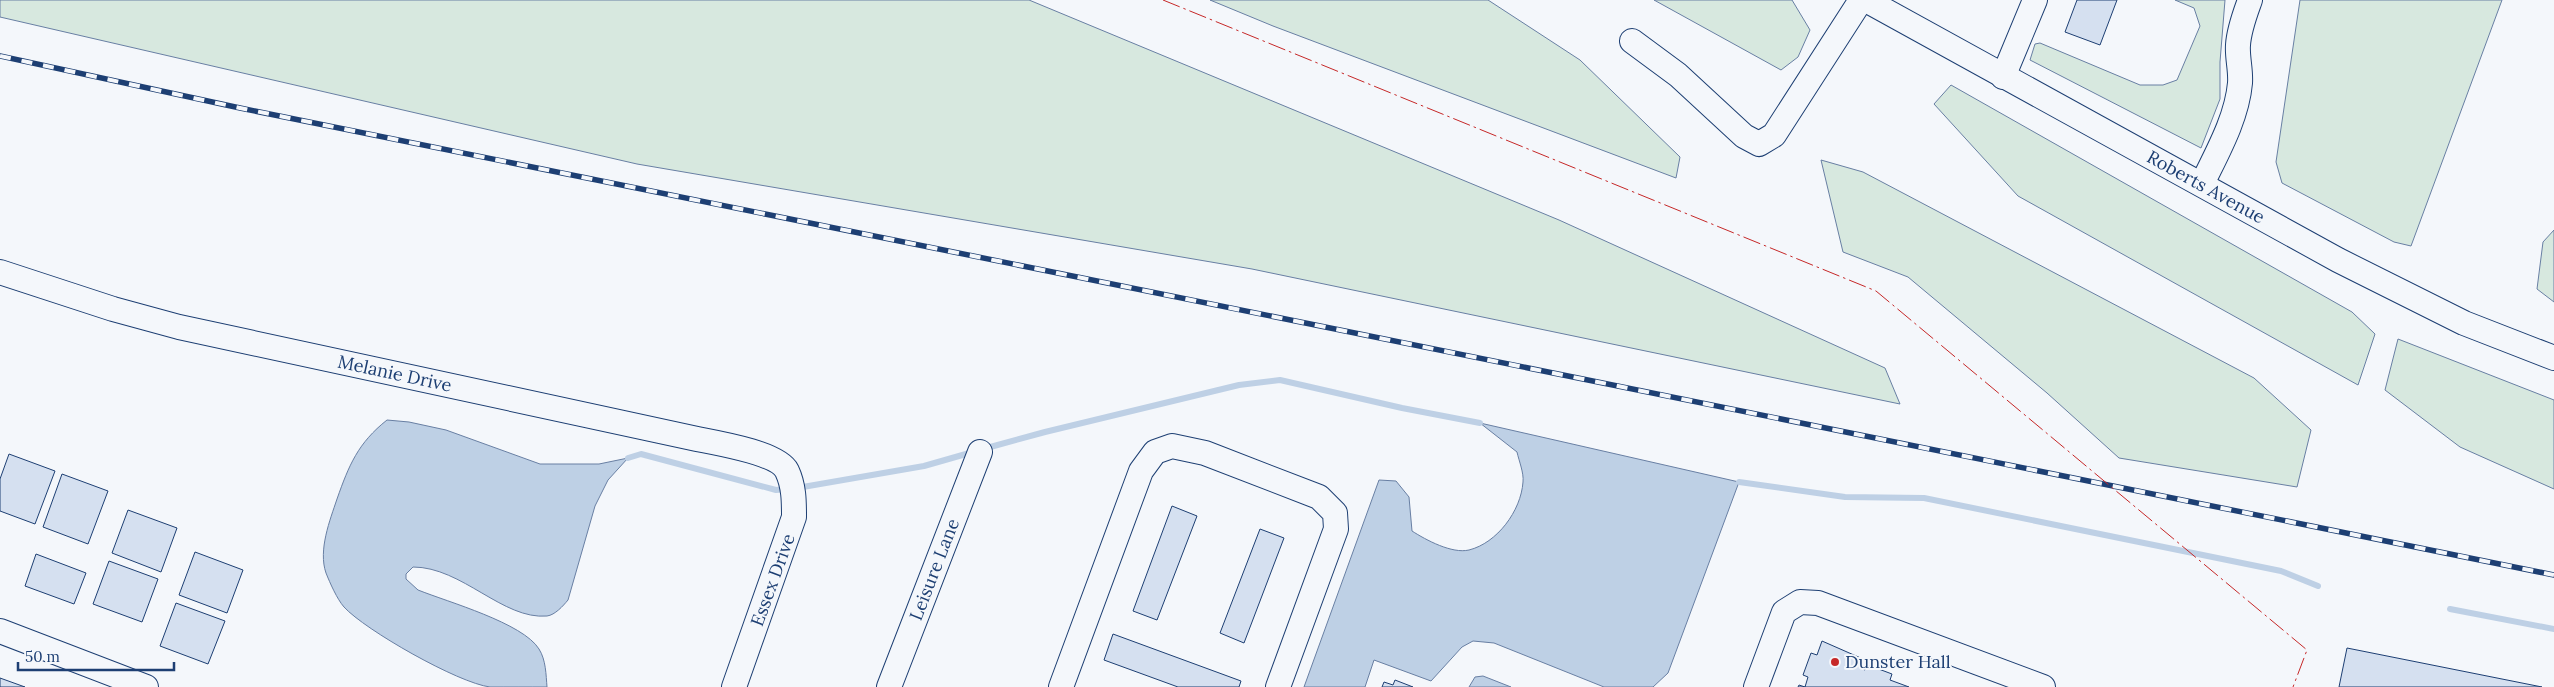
<svg xmlns="http://www.w3.org/2000/svg" width="2554" height="687" font-family="Lora,serif">
	<rect width="100%" height="100%" fill="#f4f7fb"/>
	<path fill="#d7e8df" stroke="#687fa3" d="M0,0H1029L1559,220L1885,368L1900,404L1252,269L637,164L0,17Z
		M1210,0H1488L1580,60L1680,157L1676,178L1273,26Z
		M1654,0H1792L1810,30L1798,57L1781,70Z
		M2175,0H2225L2220,62V99L2201,148L2030,60L2035,44L2040,43L2140,85H2163L2177,80L2200,26L2194,8Z
		M2300,0H2502L2411,246L2394,242L2282,183L2276,162Z
		M1951,85L2352,312L2375,334L2358,385L2018,196L1934,104Z
		M1821,160L1863,172L2254,378L2311,430L2297,487L2119,458L2047,393L1908,277L1843,252Z
		M2554,230V302L2537,289L2543,242Z
		M2398,339L2554,400V489L2460,447L2385,390Z"/>
	<path fill="#bed0e5" stroke="#687fa3" d="M387,420L409,422L446,430L540,464H599L628,458L608,480L595,506L568,600C563,606 555,615 547,616C503,620 462,567 413,567L406,574V579L418,590C448,602 523,623 539,649C546,660 546,675 547,687C528,687 508,687 490,687C458,683 365,630 344,607C337,599 330,583 326,573C318,550 330,520 337,499C349,465 358,443 387,420Z
		M1480,423L1739,482L1668,673L1653,687H1604L1494,643L1473,641L1462,647L1431,681L1374,660L1365,687H1304L1379,480L1396,481L1409,497L1412,531C1426,540 1452,554 1469,550C1497,543 1521,511 1523,482C1524,473 1519,461 1517,452Z
		M1483,676L1511,687H1469L1475,677Z"/>
	<g fill="none" stroke-linecap="round" stroke-linejoin="round">
		<path stroke="#bed0e5" stroke-width="6" d="M983,449L1045,432L1239,385L1280,380L1402,408L1480,423
			M628,458L641,454L776,490L787,489
			M1739,482L1845,497L1924,498L2281,571L2318,586
			M797,488L924,466L973,452
			M2450,609L2554,629"/>
	</g>
	<path fill="#d5e0f0" stroke="#1d3f73" d="M2077,0H2117L2100,45L2065,32Z
		M9,454L55,471L35,524L0,511V479Z
		M62,474L108,491L88,544L43,527Z
		M1172,506L1197,516L1157,620L1133,611Z
		M128,510L177,528L161,572L112,553Z
		M1260,529L1284,538L1244,643L1220,633Z
		M195,552L243,570L227,613L179,595Z
		M36,554L86,573L74,604L25,586Z
		M109,561L158,579L142,622L93,604Z
		M176,603L225,621L208,664L160,646Z
		M1113,634L1241,681L1239,687H1178L1104,660Z
		M1822,641L1863,659L1860,668L1865,670L1868,665L1892,674L1890,680L1909,687H1798L1799,685L1805,687L1808,677L1803,675L1811,653L1817,655Z
		M2347,648L2542,687H2339Z
		M0,678L25,687H0Z
		M1395,680L1413,687H1382L1384,682L1393,685Z"/>
	<g fill="none" stroke-linecap="round" stroke-linejoin="round">
		<defs>
			<g id="minor">
				<path id="s1" d="M1866,0L2338,260L2464,323L2554,358"/>
				<path d="M1632,41L1678,75L1744,136L1759,144L1774,135L1861,0"/>
				<path d="M2003,77L2035,0"/>
				<path d="M2202,184C2217,153 2237,118 2240,83C2241,70 2237,57 2238,45C2239,29 2245,14 2250,0"/>
				<path id="s2" d="M0,272L113,309L179,327L697,439C717,443 778,453 787,471C794,486 794,501 794,517L734,687"/>
				<path d="M0,631L146,687"/>
				<path id="s3" d="M889,687L980,452"/>
				<path d="M1061,687L1141,471L1155,452L1172,446L1205,453L1319,497L1335,513L1336,529L1278,687"/>
				<path d="M1756,687L1784,612L1800,602L1818,603L2043,687"/>
			</g>
		</defs>
		<use href="#minor" stroke="#1d3f73" stroke-width="26"/>
		<use href="#minor" stroke="#f4f7fb" stroke-width="24"/>
		<defs>
			<path id="rail" d="M0,56L240,108L2554,575"/>
		</defs>
		<use href="#rail" stroke="#1d3f73" stroke-width="5.5"/>
		<use href="#rail" stroke="#f4f7fb" stroke-width="4" stroke-dasharray="11" stroke-linecap="butt"/>
		<path stroke="#c62828" stroke-width="1" stroke-dasharray="18 4 2.5 4" stroke-linecap="butt" d="M1163,0L1876,291L2307,650L2293,687"/>
	</g>
	<circle fill="#c62828" stroke="#f4f7fb" stroke-width="2" cx="1835" cy="662" r="5"/>
	<g text-anchor="middle" stroke-width="4" stroke-linejoin="round" paint-order="stroke">
		<g font-size="18" fill="#1d3f73" stroke="#f4f7fb">
			<text dy="6" stroke="none"><textPath href="#s1" startOffset="388">Roberts Avenue</textPath></text>
			<text dy="6" stroke="none"><textPath href="#s2" startOffset="408">Melanie Drive</textPath></text>
			<text dy="6" stroke="none"><textPath href="#s3" startOffset="126">Leisure Lane</textPath></text>
			<text transform="translate(773 580) rotate(-70)" y="6">Essex Drive</text>
		</g>
		<g font-size="18" fill="#1d3f73" stroke="#f4f7fb" text-anchor="start">
			<text x="1845" y="668">Dunster Hall</text>
		</g>
	</g>
	<path d="M18 662v8h156v-8" fill="none" stroke="#1d3f73" stroke-width="2.5"/>
	<text x="25" y="662" font-size="15" fill="#1d3f73" stroke="#f4f7fb" stroke-width="4" paint-order="stroke">50 m</text>
</svg>
